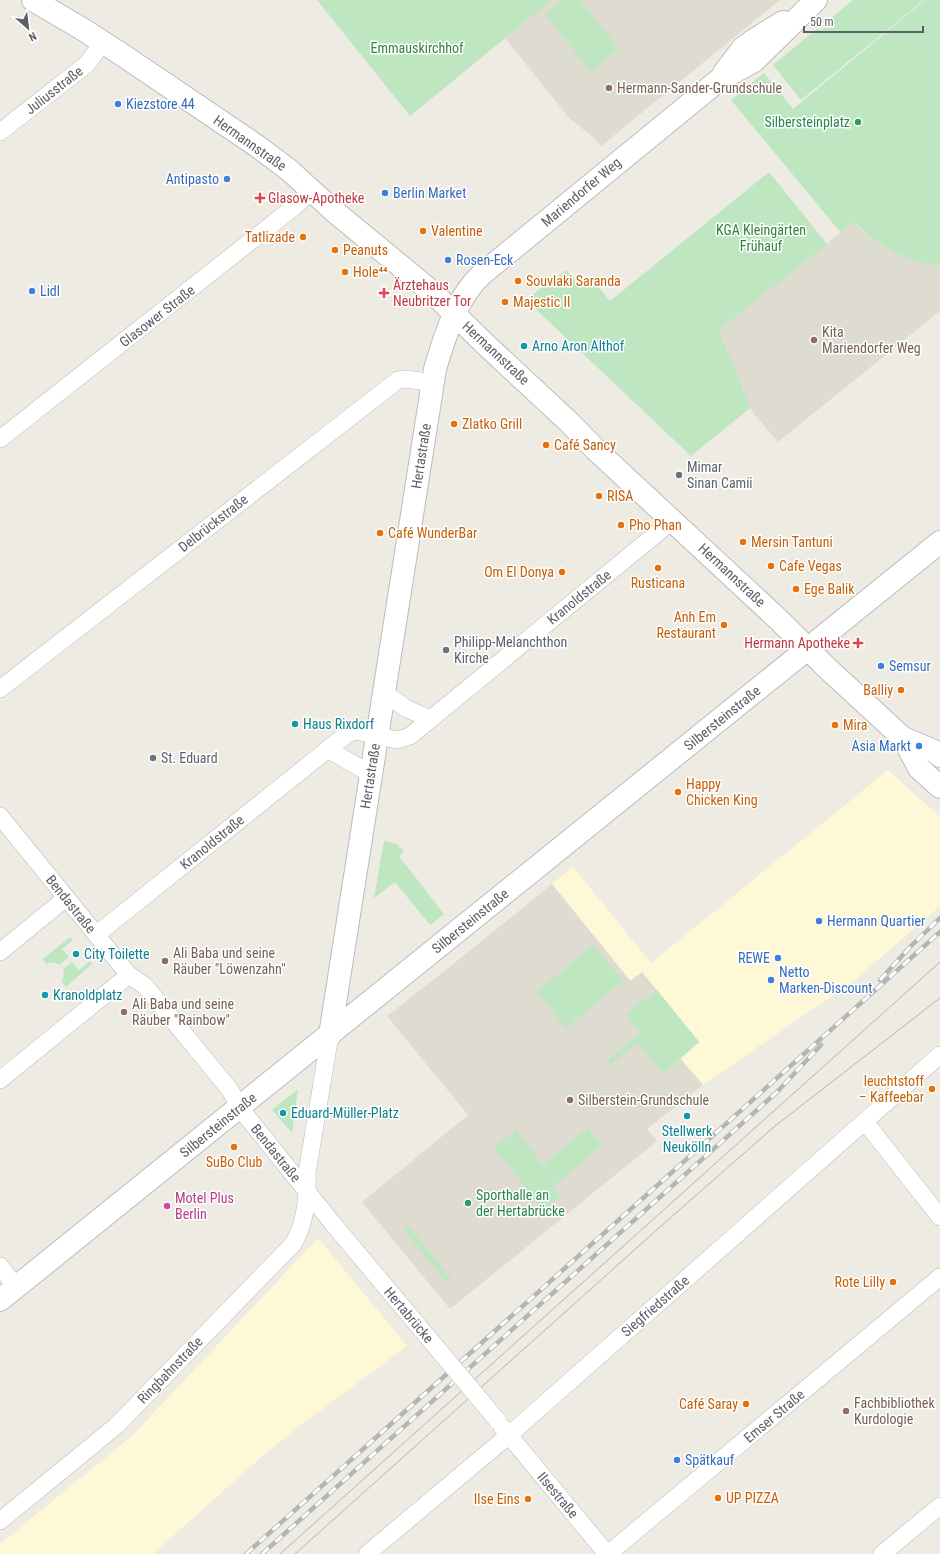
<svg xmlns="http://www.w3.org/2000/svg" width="940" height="1554" font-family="'Roboto Condensed',sans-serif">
	<rect width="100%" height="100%" fill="#eeece2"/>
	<path fill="#fef8d7" d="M888,770L940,817V906L855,980L703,1085L680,1058L699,1042L642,972L631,981L552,884L573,867L651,963Z
		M318,1238L407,1346L301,1425L259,1459L153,1554H0V1544L132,1436Z"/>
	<path fill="#dedbd1" d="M552,0H780L601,146L595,139L569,118L505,38Z
		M854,222L860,229L879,244L893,252L918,261L940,266V311L778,442L750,409L719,330Z
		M552,884L630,981L642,972L699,1042L680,1058L703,1085L647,1129L657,1141L450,1309L362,1202L468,1115L387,1016L457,961Z"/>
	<path fill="#bee6c1" d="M317,0H552L410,116Z
		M564,0H580L619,49L591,72L545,14Z
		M853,0H924L801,100L773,65L818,28L820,31L826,26L825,23Z
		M925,0H940V266C907,262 876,246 854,222L841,233L731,100L764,73L793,109Z
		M769,172L827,244L719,330L750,408L691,456L526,300L555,277L556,278L566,270L579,285L590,277L610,301Z
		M384,841L397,844L404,852L399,856L444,914L430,925L395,882L374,898Z
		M70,937L73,940L62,949L69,957L59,965L54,962L46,964L43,959Z
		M593,945L623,981L566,1028L536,992Z
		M90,961L92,964L66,987L62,982L64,975L63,969L72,962L79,970Z
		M657,990L699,1042L663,1074L638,1043L611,1064L608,1060L641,1033L626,1014Z
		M298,1089L292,1133L272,1110Z
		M588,1128L602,1146L553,1186L561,1196L544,1210L494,1148L516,1130L543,1165Z
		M407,1227H410L451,1279L450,1283H447L405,1231V1229Z"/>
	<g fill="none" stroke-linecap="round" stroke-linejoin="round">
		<defs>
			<path id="street" d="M0,132L87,64L103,42
				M0,439L294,207L312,191
				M0,689L398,380L406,379L433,383
				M383,692L407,709L431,719
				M327,749L371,774
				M0,816L129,975L145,986L230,1090L239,1107L334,1225
				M96,935L347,734L356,731L397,740L410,736L672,521
				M0,952L66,898
				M0,1080L129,975
				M865,1122L940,1217
				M0,1266L16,1287
				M502,1427L607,1554
				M0,1521L116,1426L293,1244C306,1223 308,1198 307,1173L330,1035
				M367,1554L509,1435L940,1055
				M608,1554L940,1277
				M882,1554L940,1506"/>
			<path id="secondary" d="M33,0L84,30L124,56L257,146L289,170L335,212L431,291L485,344L570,423L596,450L779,620L827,668L903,738L919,768L940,787
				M724,73L743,48L754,40L783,22
				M903,738L934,751L940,756
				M330,1035L435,369C445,336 456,298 482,274L719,80L754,61L816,0
				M0,1300L940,542"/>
		</defs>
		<use href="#street" stroke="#b8babf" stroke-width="18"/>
		<use href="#secondary" stroke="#b8bbc1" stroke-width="24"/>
		<use href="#street" stroke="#fff" stroke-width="17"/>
		<use href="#secondary" stroke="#fff" stroke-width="22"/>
		<path stroke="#b4b5b5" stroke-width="1" d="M280,1554L940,962
			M295,1554L660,1227L775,1126L940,998"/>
		<defs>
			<path id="rail" d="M880,980L911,946L940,918
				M246,1554L940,932
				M262,1554L777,1092L821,1045"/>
		</defs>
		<use href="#rail" stroke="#b4b5b5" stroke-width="4.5"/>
		<use href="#rail" stroke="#fff" stroke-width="3" stroke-dasharray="9" stroke-linecap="butt"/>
		<defs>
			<path id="street-bridge" d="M334,1225L497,1420"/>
		</defs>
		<use href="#street-bridge" stroke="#b8babf" stroke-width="18" stroke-linecap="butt"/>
		<use href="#street-bridge" stroke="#fff" stroke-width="17"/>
	</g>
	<g fill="#8d6e63" stroke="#fff" stroke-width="1.5">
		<circle cx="609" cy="88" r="4"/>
		<circle cx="814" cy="340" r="4"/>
		<circle cx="165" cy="961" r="4"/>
		<circle cx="124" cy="1012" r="4"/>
		<circle cx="570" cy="1100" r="4"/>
		<circle cx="846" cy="1411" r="4"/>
	</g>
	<g fill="#3f7fe0" stroke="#fff" stroke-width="1.5">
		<circle cx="118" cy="104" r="4"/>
		<circle cx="227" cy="179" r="4"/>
		<circle cx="385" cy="193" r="4"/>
		<circle cx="448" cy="260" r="4"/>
		<circle cx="32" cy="291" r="4"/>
		<circle cx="881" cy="666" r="4"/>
		<circle cx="919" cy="746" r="4"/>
		<circle cx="819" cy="921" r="4"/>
		<circle cx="778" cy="958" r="4"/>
		<circle cx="771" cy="980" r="4"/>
		<circle cx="677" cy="1460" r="4"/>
	</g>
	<g fill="#2e9e5b" stroke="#fff" stroke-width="1.5">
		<circle cx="858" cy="122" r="4"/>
		<circle cx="468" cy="1203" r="4"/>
	</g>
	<g fill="#e0444e" stroke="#fff" stroke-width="1.5">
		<path d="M258 192h4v4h4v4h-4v4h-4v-4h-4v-4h4z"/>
		<path d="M382 287h4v4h4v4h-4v4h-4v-4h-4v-4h4z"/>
		<path d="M856 637h4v4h4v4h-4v4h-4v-4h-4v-4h4z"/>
	</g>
	<g fill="#e8710a" stroke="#fff" stroke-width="1.5">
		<circle cx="423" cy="231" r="4"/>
		<circle cx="303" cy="237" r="4"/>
		<circle cx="335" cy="250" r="4"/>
		<circle cx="345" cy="272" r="4"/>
		<circle cx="518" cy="281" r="4"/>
		<circle cx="505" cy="302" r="4"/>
		<circle cx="454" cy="424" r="4"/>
		<circle cx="546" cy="445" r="4"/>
		<circle cx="599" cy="496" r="4"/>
		<circle cx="621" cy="525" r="4"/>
		<circle cx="380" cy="533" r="4"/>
		<circle cx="743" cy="542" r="4"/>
		<circle cx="771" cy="566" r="4"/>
		<circle cx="658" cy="568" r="4"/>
		<circle cx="562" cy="572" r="4"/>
		<circle cx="796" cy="589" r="4"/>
		<circle cx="724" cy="625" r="4"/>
		<circle cx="901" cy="690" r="4"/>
		<circle cx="835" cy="725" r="4"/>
		<circle cx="678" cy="792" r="4"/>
		<circle cx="932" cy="1089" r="4"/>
		<circle cx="234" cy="1147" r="4"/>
		<circle cx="893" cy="1282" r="4"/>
		<circle cx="746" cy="1404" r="4"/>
		<circle cx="718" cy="1498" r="4"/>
		<circle cx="528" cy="1499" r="4"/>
	</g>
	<g fill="#0f9aa8" stroke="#fff" stroke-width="1.5">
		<circle cx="524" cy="346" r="4"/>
		<circle cx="295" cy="724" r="4"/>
		<circle cx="76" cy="954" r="4"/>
		<circle cx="45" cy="995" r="4"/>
		<circle cx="283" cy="1113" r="4"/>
		<circle cx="687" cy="1116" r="4"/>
	</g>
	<g fill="#6b7280" stroke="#fff" stroke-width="1.5">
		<circle cx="679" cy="475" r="4"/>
		<circle cx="446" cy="650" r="4"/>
		<circle cx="153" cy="758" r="4"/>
	</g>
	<circle fill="#d1479c" stroke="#fff" stroke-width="1.5" cx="167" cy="1206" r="4"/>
	<g text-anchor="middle" stroke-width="3" stroke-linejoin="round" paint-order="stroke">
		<g font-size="14" fill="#32833c" stroke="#fff">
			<text x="417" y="53">Emmauskirchhof</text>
			<text x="761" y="235">KGA Kleingärten<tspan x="761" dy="16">Frühauf</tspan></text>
		</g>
		<g font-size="14" fill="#785e54" stroke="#fff" text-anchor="start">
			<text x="617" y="93">Hermann-Sander-Grundschule</text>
			<text x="822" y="337">Kita<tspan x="822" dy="16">Mariendorfer Weg</tspan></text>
			<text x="173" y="958">Ali Baba und seine<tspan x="173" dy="16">Räuber "Löwenzahn"</tspan></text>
			<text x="132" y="1009">Ali Baba und seine<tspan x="132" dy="16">Räuber "Rainbow"</tspan></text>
			<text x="578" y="1105">Silberstein-Grundschule</text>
			<text x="854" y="1408">Fachbibliothek<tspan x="854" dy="16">Kurdologie</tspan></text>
		</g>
		<g font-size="14" fill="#5b5e64" stroke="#fff">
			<text transform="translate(54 90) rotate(-38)" y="5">Juliusstraße</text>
			<text transform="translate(250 143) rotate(35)" y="5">Hermannstraße</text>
			<text transform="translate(581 192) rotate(-40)" y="5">Mariendorfer Weg</text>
			<text transform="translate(157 316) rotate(-38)" y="5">Glasower Straße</text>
			<text transform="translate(496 353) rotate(43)" y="5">Hermannstraße</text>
			<text transform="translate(421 456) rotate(-81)" y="5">Hertastraße</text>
			<text transform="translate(213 523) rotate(-38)" y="5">Delbrückstraße</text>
			<text transform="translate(732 575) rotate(43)" y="5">Hermannstraße</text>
			<text transform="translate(579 597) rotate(-39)" y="5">Kranoldstraße</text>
			<text transform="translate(722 718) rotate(-39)" y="5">Silbersteinstraße</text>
			<text transform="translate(370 776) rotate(-81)" y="5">Hertastraße</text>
			<text transform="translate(212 842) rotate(-39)" y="5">Kranoldstraße</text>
			<text transform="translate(71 904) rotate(51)" y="5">Bendastraße</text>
			<text transform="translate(470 921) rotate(-39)" y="5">Silbersteinstraße</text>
			<text transform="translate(218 1125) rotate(-39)" y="5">Silbersteinstraße</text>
			<text transform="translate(276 1153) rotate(51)" y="5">Bendastraße</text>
			<text transform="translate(655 1306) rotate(-41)" y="5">Siegfriedstraße</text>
			<text transform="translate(409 1315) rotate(50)" y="5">Hertabrücke</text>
			<text transform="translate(170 1370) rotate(-46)" y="5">Ringbahnstraße</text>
			<text transform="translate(774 1416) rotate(-40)" y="5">Emser Straße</text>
			<text transform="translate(558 1495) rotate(50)" y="5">Ilsestraße</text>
		</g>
		<g font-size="14" fill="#366cbe" stroke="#fff" text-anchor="start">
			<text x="126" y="109">Kiezstore 44</text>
			<text x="219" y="184" text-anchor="end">Antipasto</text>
			<text x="393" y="198">Berlin Market</text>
			<text x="456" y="265">Rosen-Eck</text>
			<text x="40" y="296">Lidl</text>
			<text x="889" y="671">Semsur</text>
			<text x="911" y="751" text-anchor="end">Asia Markt</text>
			<text x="827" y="926">Hermann Quartier</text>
			<text x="770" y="963" text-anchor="end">REWE</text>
			<text x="779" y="977">Netto<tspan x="779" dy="16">Marken-Discount</tspan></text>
			<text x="685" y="1465">Spätkauf</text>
		</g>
		<g font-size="14" fill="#27864d" stroke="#fff" text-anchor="end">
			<text x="850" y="127">Silbersteinplatz</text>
			<text x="476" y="1200" text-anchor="start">Sporthalle an<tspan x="476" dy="16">der Hertabrücke</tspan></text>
		</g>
		<g font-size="14" fill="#be3a42" stroke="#fff" text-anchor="start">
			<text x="268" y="203">Glasow-Apotheke</text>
			<text x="393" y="290">Ärztehaus<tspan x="393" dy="16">Neubritzer Tor</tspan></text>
			<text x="850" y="648" text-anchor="end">Hermann Apotheke</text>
		</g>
		<g font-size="14" fill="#c56008" stroke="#fff" text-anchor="start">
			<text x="431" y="236">Valentine</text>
			<text x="295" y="242" text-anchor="end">Tatlizade</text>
			<text x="343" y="255">Peanuts</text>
			<text x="353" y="277">Hole⁴⁴</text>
			<text x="526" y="286">Souvlaki Saranda</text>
			<text x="513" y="307">Majestic II</text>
			<text x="462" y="429">Zlatko Grill</text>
			<text x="554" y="450">Café Sancy</text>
			<text x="607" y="501">RISA</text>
			<text x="629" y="530">Pho Phan</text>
			<text x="388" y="538">Café WunderBar</text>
			<text x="751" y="547">Mersin Tantuni</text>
			<text x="779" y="571">Cafe Vegas</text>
			<text x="554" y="577" text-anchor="end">Om El Donya</text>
			<text x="658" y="588" text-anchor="middle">Rusticana</text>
			<text x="804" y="594">Ege Balik</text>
			<text x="716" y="622" text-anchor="end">Anh Em<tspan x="716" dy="16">Restaurant</tspan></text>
			<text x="893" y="695" text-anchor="end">Balliy</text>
			<text x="843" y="730">Mira</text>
			<text x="686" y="789">Happy<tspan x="686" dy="16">Chicken King</tspan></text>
			<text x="924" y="1086" text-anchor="end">leuchtstoff<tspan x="924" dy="16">– Kaffeebar</tspan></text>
			<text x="234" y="1167" text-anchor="middle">SuBo Club</text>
			<text x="885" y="1287" text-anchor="end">Rote Lilly</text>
			<text x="738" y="1409" text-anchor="end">Café Saray</text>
			<text x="726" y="1503">UP PIZZA</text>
			<text x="520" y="1504" text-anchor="end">Ilse Eins</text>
		</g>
		<g font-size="14" fill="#0d838f" stroke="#fff" text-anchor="start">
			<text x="532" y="351">Arno Aron Althof</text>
			<text x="303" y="729">Haus Rixdorf</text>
			<text x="84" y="959">City Toilette</text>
			<text x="53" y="1000">Kranoldplatz</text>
			<text x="291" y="1118">Eduard-Müller-Platz</text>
			<text x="687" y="1136" text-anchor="middle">Stellwerk<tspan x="687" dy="16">Neukölln</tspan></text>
		</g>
		<g font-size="14" fill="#5b616d" stroke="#fff" text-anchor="start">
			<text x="687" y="472">Mimar<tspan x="687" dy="16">Sinan Camii</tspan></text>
			<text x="454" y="647">Philipp-Melanchthon<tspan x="454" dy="16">Kirche</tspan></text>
			<text x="161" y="763">St. Eduard</text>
		</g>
		<g font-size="14" fill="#b23c85" stroke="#fff" text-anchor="start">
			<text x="175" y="1203">Motel Plus<tspan x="175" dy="16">Berlin</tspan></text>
		</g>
	</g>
	<g transform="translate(28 28) rotate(152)" stroke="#ffffff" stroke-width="3" paint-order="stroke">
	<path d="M0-3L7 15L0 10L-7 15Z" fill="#5b5e64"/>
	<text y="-6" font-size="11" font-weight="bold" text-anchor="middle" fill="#5b5e64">N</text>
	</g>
	<path d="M804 26v6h119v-6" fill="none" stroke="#5b5e64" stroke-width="2"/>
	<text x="810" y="26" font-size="12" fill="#5b5e64" stroke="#ffffff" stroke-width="3" paint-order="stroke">50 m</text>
</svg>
